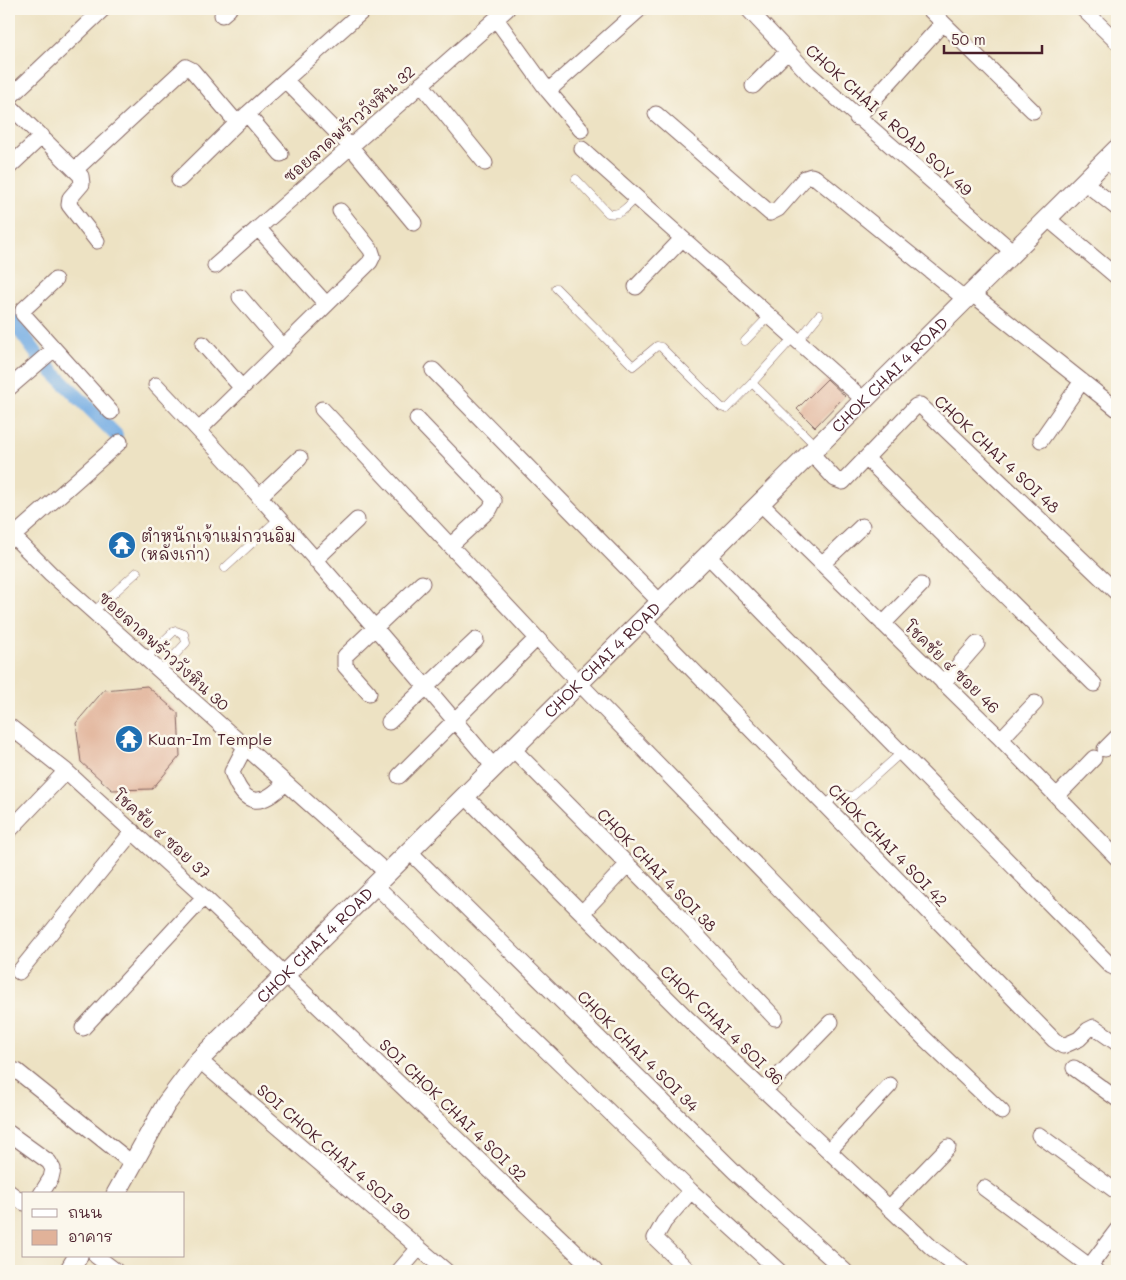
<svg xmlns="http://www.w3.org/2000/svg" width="1126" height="1280" font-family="Mali,'Playpen Sans Thai',sans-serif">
	<rect width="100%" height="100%" fill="#fbf7ec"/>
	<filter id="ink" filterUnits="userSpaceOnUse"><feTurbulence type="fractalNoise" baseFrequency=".02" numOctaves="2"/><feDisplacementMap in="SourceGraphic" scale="10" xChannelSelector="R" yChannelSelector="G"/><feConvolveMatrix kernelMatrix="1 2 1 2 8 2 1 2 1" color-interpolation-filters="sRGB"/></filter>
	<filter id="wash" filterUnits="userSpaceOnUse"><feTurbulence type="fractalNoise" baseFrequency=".0096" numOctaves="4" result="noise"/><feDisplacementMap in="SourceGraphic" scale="20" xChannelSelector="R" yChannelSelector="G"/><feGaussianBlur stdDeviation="1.12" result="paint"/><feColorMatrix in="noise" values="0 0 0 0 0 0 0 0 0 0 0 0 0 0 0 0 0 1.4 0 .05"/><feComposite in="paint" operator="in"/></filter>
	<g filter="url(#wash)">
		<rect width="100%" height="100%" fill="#ede2c3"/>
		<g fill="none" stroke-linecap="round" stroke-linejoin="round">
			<path stroke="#73ace3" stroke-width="14" d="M9,316L42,361L116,435"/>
		</g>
		<g id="blocks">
			<path fill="#e1b299" d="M827,379L845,396L815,427L797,409Z
				M147,686L178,713L180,756L152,789L112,790L81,762L76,723L104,690Z"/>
		</g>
	</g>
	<g filter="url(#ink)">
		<use href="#blocks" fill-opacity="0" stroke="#836360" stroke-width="1"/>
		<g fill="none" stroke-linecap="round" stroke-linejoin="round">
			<defs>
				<path id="service" d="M1104,163L1117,175
					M576,179L608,213C620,217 628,206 636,198
					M556,288L633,366L657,346L661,347L721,407L727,409L752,383
					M745,341L769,316
					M798,341L819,315
					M789,342L752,383L817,447
					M225,568L278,519
					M93,612L137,572
					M146,658L173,632L176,631L184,634L186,643L160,671
					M825,806L837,794L853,796L902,752"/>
				<path id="minor" d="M748,9L809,74L1013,252
					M929,9L1033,111
					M1083,9L1117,42
					M222,15L229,9
					M496,19L548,91L581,130
					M285,80L351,147L414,223
					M421,84L485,163
					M753,86L787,52
					M548,91L640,9
					M9,98L103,9
					M9,105L81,176L82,184L70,198L69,205L97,241
					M247,114L281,154
					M656,114L770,213L778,209L805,178L811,176L816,178L965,299
					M857,118L943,23
					M582,149L864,400
					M9,167L42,136
					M76,169L186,67L192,70L237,123
					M179,180L237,123L365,9
					M1084,182L1117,208
					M1047,218L1117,277
					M258,228L326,304
					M215,266L507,9
					M55,280L23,310V314L111,412
					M636,287L682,239
					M971,293L1117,409
					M240,297L284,348
					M203,344L242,388
					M433,370L660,602
					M156,385C273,508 384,637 494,767
					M9,388L53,350
					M322,409L579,683L924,1038L1002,1112
					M417,419L490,495L494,501L490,509L450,546
					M200,429L370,262L373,256L371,250L340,211
					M1041,440L1082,381
					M811,453L835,479L843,482L916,406L920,405L1117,593
					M866,458L1094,684
					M259,497L300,458
					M760,503L1001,739L1117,858
					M9,532L51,574L387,873
					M9,540L120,442
					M707,555L1111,966L1117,969
					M315,560L357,520
					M822,564L862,526
					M643,619L1054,1040L1063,1046L1079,1039L1088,1030L1094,1027L1117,1043
					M883,624L921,585
					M943,683L977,644
					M369,693L345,666V656L422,583
					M389,722L476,640
					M9,726L66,771L204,897L595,1271
					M1001,739L1035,703
					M245,747L232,772C244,808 262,807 285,783
					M513,749L673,910L775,1018
					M1105,749L1117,737
					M399,776L537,638
					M465,796L688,1019L932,1248L962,1271
					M1057,796L1094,758
					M9,831L66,771
					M409,851L735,1172L845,1271
					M375,885L691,1191L779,1271
					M582,913L628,864
					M19,972L133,831
					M83,1028L204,897
					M199,1060L446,1271
					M1074,1068L1117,1099
					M17,1071L133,1164
					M764,1091L831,1022
					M9,1133L49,1162L53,1169L51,1178L41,1194
					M1039,1135L1117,1192
					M829,1151L890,1085
					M984,1188L1096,1271
					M9,1192L24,1203
					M889,1208L948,1147
					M96,1256L116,1271
					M399,1271L419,1248
					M689,1271L655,1238L664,1222L691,1191
					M1086,1271L1117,1230"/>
				<g id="tertiary">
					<path id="s1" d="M116,1194L166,1104L199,1060L1117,149"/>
					<path d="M69,1271L78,1256"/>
				</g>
			</defs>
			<use href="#service" stroke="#836360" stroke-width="9"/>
			<use href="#minor" stroke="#836360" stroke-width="17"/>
			<use href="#tertiary" stroke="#836360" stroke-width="21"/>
			<use href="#service" stroke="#fff" stroke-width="8"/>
			<use href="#minor" stroke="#fff" stroke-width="15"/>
			<use href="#tertiary" stroke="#fff" stroke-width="19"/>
		</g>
	</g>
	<defs>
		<symbol id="temple-disc" viewBox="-11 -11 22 22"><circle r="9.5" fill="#1f6fb2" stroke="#fbf7ec"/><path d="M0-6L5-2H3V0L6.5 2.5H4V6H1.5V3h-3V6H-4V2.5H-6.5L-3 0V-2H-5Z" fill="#fff"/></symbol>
	</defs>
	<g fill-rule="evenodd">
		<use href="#temple-disc" x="106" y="529" width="32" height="32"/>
		<use href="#temple-disc" x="113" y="723" width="32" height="32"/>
	</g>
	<g text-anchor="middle" stroke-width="5" stroke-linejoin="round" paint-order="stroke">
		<g font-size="16" fill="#4a1f2b" stroke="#fbf7ec">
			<text transform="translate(889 120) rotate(42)" y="6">CHOK CHAI 4 ROAD SOY 49</text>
			<text transform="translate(349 124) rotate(-41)" y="6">ซอยลาดพร้าววังหิน 32</text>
			<text dy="6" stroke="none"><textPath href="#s1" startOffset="1131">CHOK CHAI 4 ROAD</textPath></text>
			<text transform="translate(997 454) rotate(43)" y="6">CHOK CHAI 4 SOI 48</text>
			<text transform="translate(164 651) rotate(42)" y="6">ซอยลาดพร้าววังหิน 30</text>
			<text dy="6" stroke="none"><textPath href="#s1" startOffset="726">CHOK CHAI 4 ROAD</textPath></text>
			<text transform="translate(952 667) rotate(44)" y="6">โชคชัย ๔ ซอย 46</text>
			<text transform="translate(162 834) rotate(42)" y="6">โชคชัย ๔ ซอย 37</text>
			<text transform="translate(888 845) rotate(46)" y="6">CHOK CHAI 4 SOI 42</text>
			<text transform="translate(657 870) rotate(46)" y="6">CHOK CHAI 4 SOI 38</text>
			<text dy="6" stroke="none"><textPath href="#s1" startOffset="321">CHOK CHAI 4 ROAD</textPath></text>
			<text transform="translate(722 1025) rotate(44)" y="6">CHOK CHAI 4 SOI 36</text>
			<text transform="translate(638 1051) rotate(45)" y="6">CHOK CHAI 4 SOI 34</text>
			<text transform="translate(453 1110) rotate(44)" y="6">SOI CHOK CHAI 4 SOI 32</text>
			<text transform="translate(334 1152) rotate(41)" y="6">SOI CHOK CHAI 4 SOI 30</text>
		</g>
		<g font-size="16" fill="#4a1f2b" stroke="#fbf7ec" text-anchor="start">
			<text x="141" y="542">ตำหนักเจ้าแม่กวนอิม<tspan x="141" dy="18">(หลังเก่า)</tspan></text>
			<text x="148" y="745">Kuan-Im Temple</text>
		</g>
	</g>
	<rect width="1126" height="1280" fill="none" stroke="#fbf7ec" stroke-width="30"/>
	<rect x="22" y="1192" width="162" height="65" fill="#fbf7ec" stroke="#b4a19f"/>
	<rect x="32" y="1209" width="25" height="8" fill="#ffffff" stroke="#b4a19f"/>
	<text x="68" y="1218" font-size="15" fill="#4a1f2b">ถนน</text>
	<rect x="32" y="1230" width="25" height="15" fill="#e1b299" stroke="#b4a19f"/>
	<text x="68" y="1242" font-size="15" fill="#4a1f2b">อาคาร</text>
	<path d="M944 45v8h98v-8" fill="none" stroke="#4a1f2b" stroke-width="2.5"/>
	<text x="951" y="45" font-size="15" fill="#4a1f2b" stroke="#fbf7ec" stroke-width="4" paint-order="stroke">50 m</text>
</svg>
